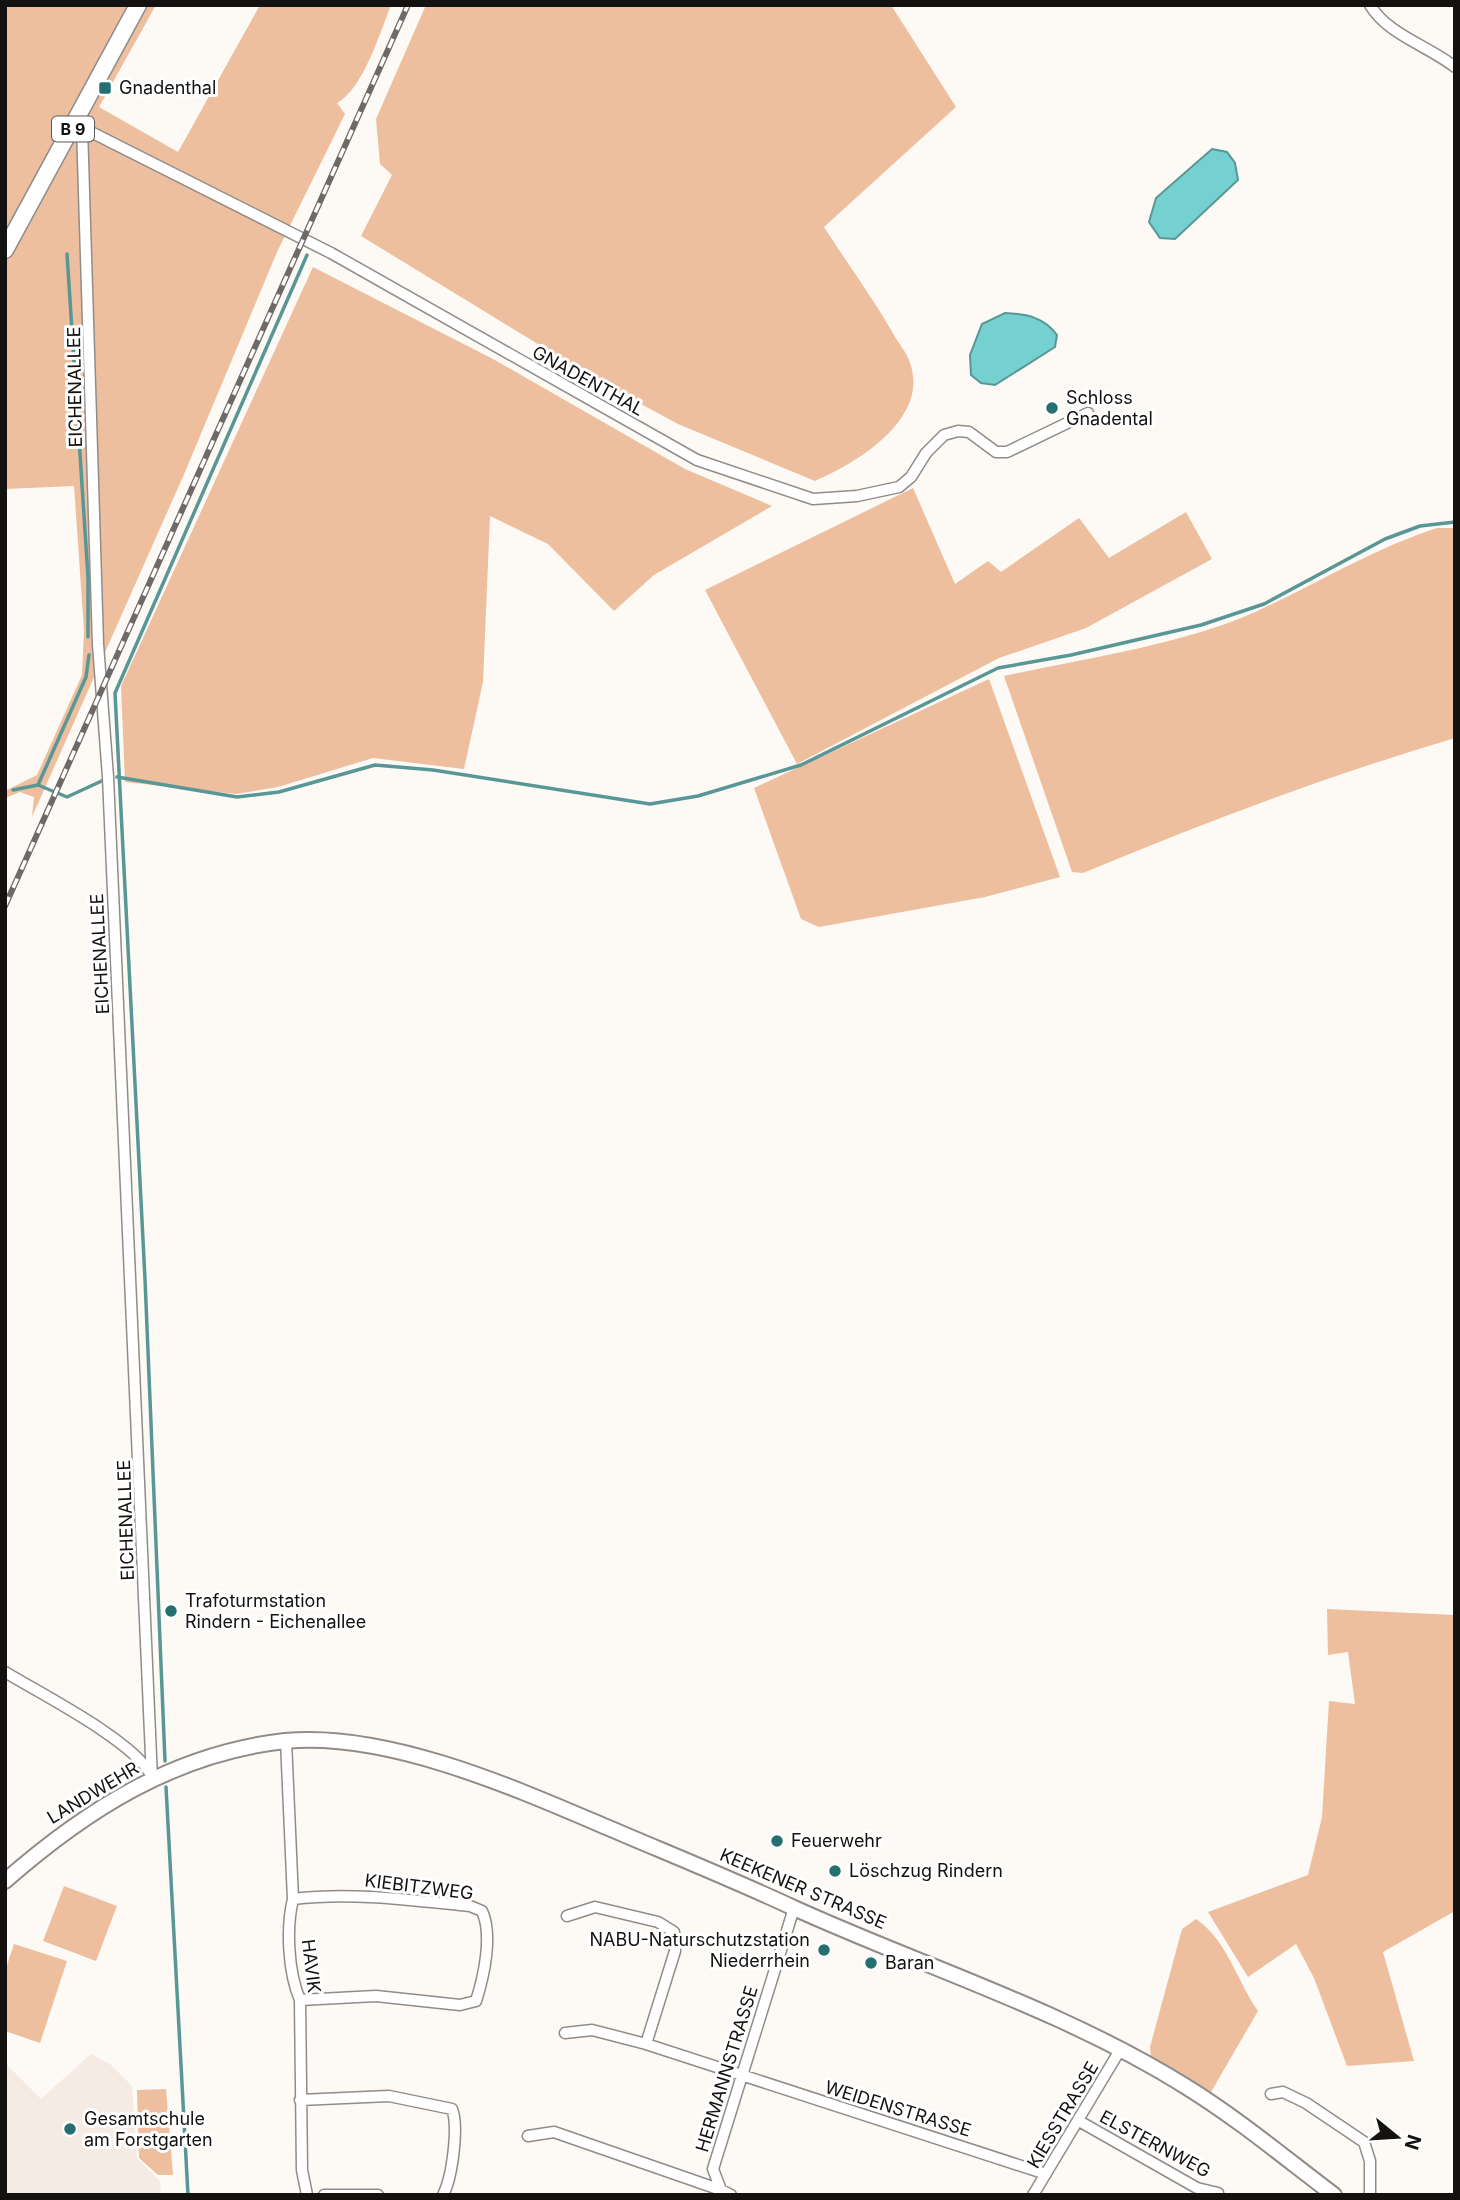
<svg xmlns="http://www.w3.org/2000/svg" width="1460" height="2200" font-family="Inter,sans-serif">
	<rect width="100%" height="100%" fill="#fdf9f5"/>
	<path fill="#f6ebe3" d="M91,2054L110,2064L132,2086L137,2158L160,2181L161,2195H5V2063L41,2099Z"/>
	<path fill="#edbf9f" d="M5,5H156L99,107L178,152L260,5H391C380,33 363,89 337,103L345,114L277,252L185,472L32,817L34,797L20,792L5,798V791L37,775L82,675L84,630L74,486L5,489Z
		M426,5H891L956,107L824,227C847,263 873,298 894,335C899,344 907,353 910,363C930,419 857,463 815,481L678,424L600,382L361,236L392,175L380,164L376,119Z
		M313,267L493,359L685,469L772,506L654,575L614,611L548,544L490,516L483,682L464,769L373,758L278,787L236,794L125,782L121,686Z
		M913,488L955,584L988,561L1001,572L1079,518L1109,558L1186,512L1212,559L1086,628L999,658L797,764L705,590Z
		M1437,528H1455V738C1327,776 1205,822 1083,873L1072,872L1004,676C1082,659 1180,645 1253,613C1315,585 1372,549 1437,528Z
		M989,679L1060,877L985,897L819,927L801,919L754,788Z
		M1327,1609L1455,1615V1911L1383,1952L1414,2061L1347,2066L1314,1978L1296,1944L1248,1977L1208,1912L1308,1875L1322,1817L1329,1701L1355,1704L1348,1652L1328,1655Z
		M64,1886L117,1906L96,1961L43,1941Z
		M1196,1919C1227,1940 1237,1981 1258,2011L1211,2092L1151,2056L1150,2047L1182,1929Z
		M14,1944L67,1961L40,2043L5,2031V1971Z
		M166,2089L173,2175H158L139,2158L137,2090Z"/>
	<path fill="#75d0d0" stroke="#589796" stroke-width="2" d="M1212,149L1227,152L1235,163L1238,180L1175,239L1160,238L1149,222L1156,198Z
		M1005,313C1026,314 1044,317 1057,335L1055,347L995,385L981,383L971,375L970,355L982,324Z"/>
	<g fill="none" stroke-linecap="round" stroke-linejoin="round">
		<path stroke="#589796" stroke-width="3.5" d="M67,254L88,577V637
			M117,777L237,797L279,792L375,765L433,770L650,804L698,796L801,765L998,668L1071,655L1201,625L1264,604L1385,539L1420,526L1455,522
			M38,785L86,677L89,655
			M13,790L38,785L67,797L106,779
			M165,1761L145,1279L115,693L307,255
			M166,1787L188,2195"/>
		<defs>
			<path id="street" d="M1370,5C1388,35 1427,45 1455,67
				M79,126L331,253L697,460L813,499L857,496L899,487L911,477L926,453L944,435L958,431L969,432L996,452H1007L1088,413
				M82,127L98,644L108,777L152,1779
				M5,1672C41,1694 134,1741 151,1775
				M286,1741L293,1899C286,1928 288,1972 300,2000L302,2170L307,2195
				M293,1899C353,1892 410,1900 470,1906L482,1911C493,1935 484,1976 476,2001L460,2005L376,1996L300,2000
				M567,1916L595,1907L658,1922L674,1932L675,1951L646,2044
				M565,2033L592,2030L646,2044L1046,2174
				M1271,2094L1283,2092L1306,2103L1364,2142L1370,2161V2195
				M300,2100L389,2096L452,2109C459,2127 452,2178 443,2195
				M1079,2121L1197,2188L1218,2193
				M528,2136L554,2132L721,2190
				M324,2195H378
				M731,2195L721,2190L713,2169L794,1908
				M1033,2195L1120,2050"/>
			<path id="secondary" d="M5,1881C86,1810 175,1753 285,1741C388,1731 517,1789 611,1829C672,1855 734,1880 794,1908C924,1967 1063,2010 1185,2086C1237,2118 1285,2158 1334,2195"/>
			<path id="primary" d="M5,250L138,5"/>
		</defs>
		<use href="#street" stroke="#918c89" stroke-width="13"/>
		<use href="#secondary" stroke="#918c89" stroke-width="18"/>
		<use href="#primary" stroke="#918c89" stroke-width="19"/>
		<use href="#street" stroke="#fff" stroke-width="10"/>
		<use href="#secondary" stroke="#fff" stroke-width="14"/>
		<use href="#primary" stroke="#fff" stroke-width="16"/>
		<defs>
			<path id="rail" d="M5,906L408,5"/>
		</defs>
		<use href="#rail" stroke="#6d6a68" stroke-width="6"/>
		<use href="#rail" stroke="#fff" stroke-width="3.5" stroke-dasharray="10" stroke-linecap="butt"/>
	</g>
	<g fill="#247070" stroke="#fff" stroke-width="2.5">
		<rect x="98" y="81" width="14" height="14" rx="3.5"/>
		<circle cx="1052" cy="408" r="7"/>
		<circle cx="171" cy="1611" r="7"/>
		<circle cx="777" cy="1841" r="7"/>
		<circle cx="835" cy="1871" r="7"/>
		<circle cx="824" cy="1950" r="7"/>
		<circle cx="871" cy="1963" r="7"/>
		<circle cx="70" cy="2129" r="7"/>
	</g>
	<g text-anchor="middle" stroke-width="6" stroke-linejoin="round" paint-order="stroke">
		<rect fill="#fff" stroke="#5a5958" stroke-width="2" x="52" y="116.5" width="42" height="25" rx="5"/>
		<g font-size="16" font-weight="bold" fill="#131210">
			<text x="73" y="135">B 9</text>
		</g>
		<g font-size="18" fill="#131210" stroke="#fff" text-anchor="start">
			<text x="119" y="94">Gnadenthal</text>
			<text x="1066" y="404">Schloss<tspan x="1066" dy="21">Gnadental</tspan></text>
			<text x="185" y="1607">Trafoturmstation<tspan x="185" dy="21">Rindern - Eichenallee</tspan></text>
			<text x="791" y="1847">Feuerwehr</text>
			<text x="849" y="1877">Löschzug Rindern</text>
			<text x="810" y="1946" text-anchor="end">NABU-Naturschutzstation<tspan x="810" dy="21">Niederrhein</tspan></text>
			<text x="885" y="1969">Baran</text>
			<text x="84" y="2125">Gesamtschule<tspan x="84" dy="21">am Forstgarten</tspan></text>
		</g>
		<g font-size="18" fill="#131210" stroke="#fff">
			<text transform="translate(588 381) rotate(29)" y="6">GNADENTHAL</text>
			<text transform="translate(75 387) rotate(-91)" y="6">EICHENALLEE</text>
			<text transform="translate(100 954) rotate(-93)" y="6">EICHENALLEE</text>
			<text transform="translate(126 1520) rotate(-92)" y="6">EICHENALLEE</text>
			<text transform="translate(93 1793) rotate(-31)" y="6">LANDWEHR</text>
			<text transform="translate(419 1887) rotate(7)" y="6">KIEBITZWEG</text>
			<text transform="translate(803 1889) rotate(23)" y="6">KEEKENER STRASSE</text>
			<text transform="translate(311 1966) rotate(83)" y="6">HAVIK</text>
			<text transform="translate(727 2069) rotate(-73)" y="6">HERMANNSTRASSE</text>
			<text transform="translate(898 2109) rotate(17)" y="6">WEIDENSTRASSE</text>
			<text transform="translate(1063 2115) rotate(-59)" y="6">KIESSTRASSE</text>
			<text transform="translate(1155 2144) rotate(28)" y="6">ELSTERNWEG</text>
		</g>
	</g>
	<rect width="1460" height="2200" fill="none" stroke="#131210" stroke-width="14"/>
	<g transform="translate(1397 2137) rotate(108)" stroke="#ffffff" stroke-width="5" paint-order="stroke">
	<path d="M0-5L12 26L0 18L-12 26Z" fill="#131210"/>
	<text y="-10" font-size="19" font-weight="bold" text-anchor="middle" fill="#131210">N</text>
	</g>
</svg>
